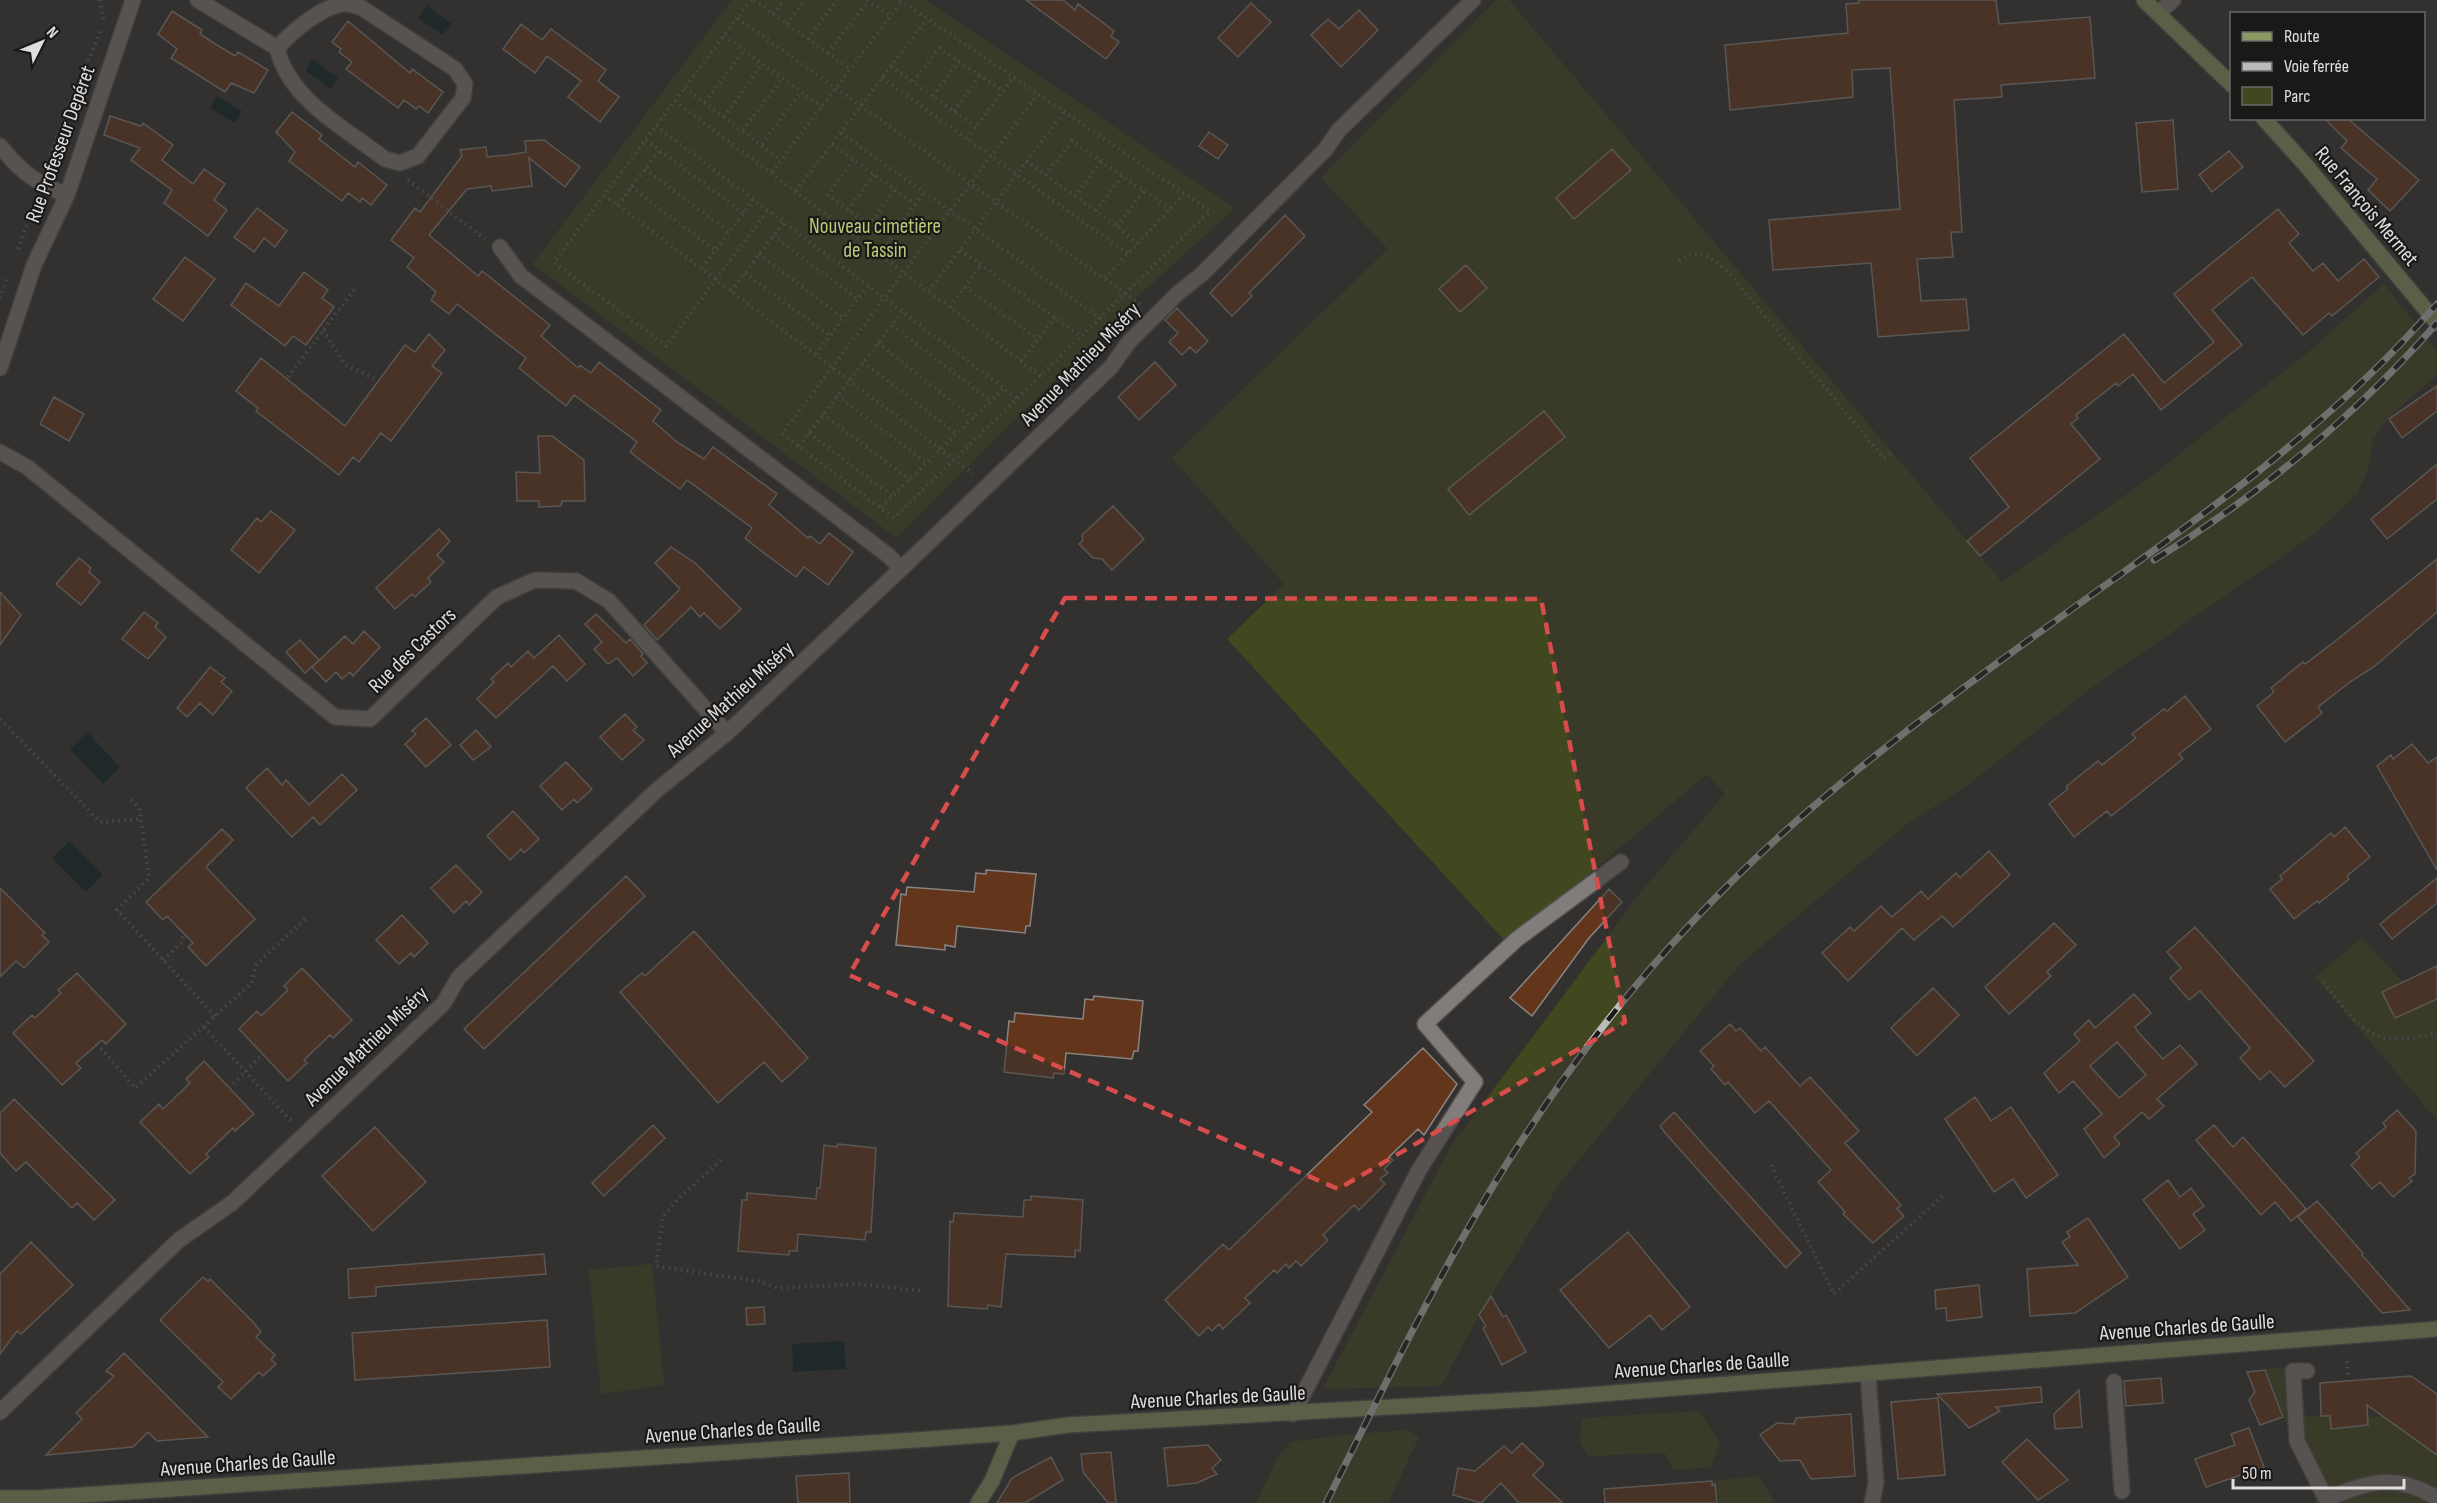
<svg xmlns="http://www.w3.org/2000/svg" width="2437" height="1503" font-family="'Sofia Sans Condensed',sans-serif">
	<rect width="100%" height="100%" fill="#33312f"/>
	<path fill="#41481f" d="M732,0H926L1235,208L1135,299L897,538L533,264Z
		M1496,0H1509L2002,582L2151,477L2312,349L2384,284L2437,351V375L2389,416L2373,440L2369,467L2357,494L2313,535L2091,688L1965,787L1907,824L1739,965L1560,1183L1479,1315L1441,1386L1323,1389L1451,1146L1640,893L1725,794L1707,774L1507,943L1227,639L1284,584L1172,458L1388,249L1321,178Z
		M2362,938L2403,983L2382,992L2395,1018L2437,999V1120L2315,977Z
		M652,1264L664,1385L601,1394L589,1270Z
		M2291,1368L2299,1416H2330L2332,1429L2367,1425V1417L2396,1416L2405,1432L2437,1455V1503H2316L2266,1369Z
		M1699,1411L1720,1442L1711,1467L1673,1470L1665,1453L1588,1456L1580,1442L1582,1418Z
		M1407,1430L1419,1437L1388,1503H1256L1277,1459L1291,1442L1341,1435Z
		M1759,1476L1775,1503H1720L1712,1481Z"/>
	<path fill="#092025" d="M427,6L452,24L443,35L418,18Z
		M313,59L338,78L330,89L305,70Z
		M217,96L242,111L235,123L210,108Z
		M88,733L120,767L103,784L70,749Z
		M69,841L103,875L86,892L52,858Z
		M844,1341L846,1369L793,1372L792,1344Z"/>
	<path fill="#63361c" stroke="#878482" stroke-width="1.5" fill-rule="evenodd" d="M1026,0H1063L1075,10L1078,4L1114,31L1111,36L1119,42L1106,59Z
		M1859,0H1996L1999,24L2090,17L2095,78L2001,85L2002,97L1954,100L1962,232H1951L1953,257L1917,259L1921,301L1966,299L1969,330L1878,337L1871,263L1773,270L1769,220L1900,209L1890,68L1852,70L1853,97L1730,110L1725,45L1848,33L1846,4L1859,3Z
		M1251,3L1271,22L1238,57L1218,38Z
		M1359,10L1378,30L1341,67L1311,35L1328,19L1339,29Z
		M172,11L202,30L200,34L217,45L235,56L238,52L268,70L254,93L231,83L225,92L171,58L177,49L158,34Z
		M348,21L410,73L412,69L443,92L428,113L419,106L416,109L404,100L398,108L346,69L352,62L339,52L341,49L332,42Z
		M521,24L542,40L551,29L606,70L598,81L619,97L600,122L568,97L581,81L547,56L535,73L503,49Z
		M292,112L322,135L319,139L355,167L358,162L387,185L371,205L362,198L360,202L348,193L342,201L289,161L295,152L276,132Z
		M110,116L141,126L143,123L173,145L162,160L193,184L204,169L225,184L214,200L227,210L208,236L164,203L172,190L131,160L140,148L104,135Z
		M2324,118H2347L2419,180L2390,211L2368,190L2377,179L2341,148L2347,141Z
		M2173,120L2178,189L2142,192L2136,123Z
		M1209,132L1228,145L1218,159L1199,146Z
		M544,140L580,167L565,187L529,158L532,186L492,191L491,186L467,189L429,235L478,276L482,271L550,325L541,336L578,368L580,365L591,373L599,362L661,410L653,421L677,442L704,459L713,447L777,494L769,505L808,538L810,536L820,544L829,533L853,552L828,585L804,567L796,577L760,550L745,538L752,528L687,480L680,489L640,460L630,452L637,442L574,395L566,406L519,368L526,358L457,304L449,314L431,300L436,292L407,267L414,258L391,240L415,208L420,212L462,156L460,150L486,147L487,157L508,155L526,152L525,141Z
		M1612,149L1631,170L1574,219L1556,198Z
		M2229,151L2243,167L2212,192L2199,175Z
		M257,208L287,231L275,247L264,238L254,252L234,237Z
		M2278,209L2299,234L2289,243L2313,271L2323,263L2338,281L2364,259L2379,277L2332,316L2329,313L2303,335L2252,277L2212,310L2242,345L2161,410L2133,374L2118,386L2116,383L2076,415L2078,418L2071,424L2100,459L1980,556L1967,541L2009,507L1970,458L2124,334L2164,383L2214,342L2174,294Z
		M1285,215L1305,236L1249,293L1252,296L1232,316L1210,293Z
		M185,257L215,279L183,321L153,299Z
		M1466,265L1487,288L1460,312L1439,289Z
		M304,272L328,290L322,298L334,307L306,345L293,336L285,346L231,305L246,283L279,306Z
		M1177,308L1208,341L1196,353L1190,347L1182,355L1169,342L1178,333L1165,320Z
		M429,334L445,350L432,366L442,373L391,441L381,433L359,462L353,457L339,475L256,411L258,408L236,391L261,358L345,426L405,345L415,352Z
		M1155,362L1176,385L1139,420L1118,397Z
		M2437,386V411L2402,438L2389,419Z
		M54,397L84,414L69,441L40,424Z
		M1544,411L1565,437L1469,515L1448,489Z
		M538,436H552L584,460L585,501H562L561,506L539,507V501H517L516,472L540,473Z
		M2437,464V499L2387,539L2371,519Z
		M1113,506L1144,539L1112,570L1102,559L1093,558L1079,544L1083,540L1082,535Z
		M271,511L295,530L259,573L231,550L257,518L261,522Z
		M439,529L450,541L437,555L444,562L428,578L431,582L415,597L412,594L395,609L376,588Z
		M671,547L695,563L741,609L720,629L704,613L700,617L691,607L657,640L644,625L680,589L655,563Z
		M79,558L91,568L89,572L100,582L81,605L56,584Z
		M2437,559V612L2375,666L2350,682L2318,707L2322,713L2285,742L2257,706L2274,692L2271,688L2303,662L2305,664L2338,639Z
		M0,592L21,615L0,645Z
		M144,612L158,623L155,627L166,637L148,659L122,639Z
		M596,614L626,643L630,639L643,654L641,656L647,663L633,676L617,658L608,664L594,649L602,642L585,624Z
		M364,631L380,647L353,676L350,672L342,679L336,672L326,682L312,667L345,636L353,644Z
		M559,635L585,664L567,681L553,666L496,718L477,699L494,682L491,679L508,663L511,667L528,651L534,658Z
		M300,640L319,660L305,673L286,652Z
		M210,667L225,678L221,682L232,691L213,715L200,703L187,717L177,708Z
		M2185,696L2211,729L2179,754L2183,759L2111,816L2107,811L2074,837L2049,804L2068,789L2066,787L2074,780L2098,761L2102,765L2136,738L2132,734L2164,709L2167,711Z
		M625,714L637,727L633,730L644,740L622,760L600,737Z
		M426,718L451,745L426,767L405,744L416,734L412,731Z
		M476,730L491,747L473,760L460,745Z
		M2412,744L2428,763L2437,757V870L2377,766L2391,755L2393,759Z
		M566,762L592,789L577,803L574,799L562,810L540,786Z
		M267,768L282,785L286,780L309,805L342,774L357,790L320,825L313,817L292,837L246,788Z
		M513,811L539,839L524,853L521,849L510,860L487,836Z
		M2345,827L2370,857L2347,876L2349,879L2319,903L2317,901L2294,919L2270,889L2282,879L2280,876L2331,833L2334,837Z
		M222,829L233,840L206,867L255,919L206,966L188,947L193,943L167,916L163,920L146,902Z
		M1989,851L2010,875L1953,927L1942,916L1914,940L1902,928L1848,981L1822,953L1850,927L1854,931L1881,906L1892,917L1921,891L1928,899L1956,873L1960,878Z
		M456,865L482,892L469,905L466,901L454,913L431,888Z
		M986,870L1036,874L1030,926H1026L1025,933L957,926L955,947L945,945V950L896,945L901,894L906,895L907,887L974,892L976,873L986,874Z
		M626,876L645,896L484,1049L464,1029Z
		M2437,878V903L2392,939L2380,924Z
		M0,888L45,933L42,935L49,942L24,968L16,961L0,977Z
		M1609,889L1622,902L1589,938L1532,1016L1510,998Z
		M402,915L428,943L414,957L411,953L399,964L376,940Z
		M2054,923L2076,945L2047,972L2051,976L2009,1014L1985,987Z
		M2195,927L2314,1061L2285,1087L2270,1071L2260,1080L2240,1058L2250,1048L2200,991L2189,1000L2170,978L2181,968L2167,952Z
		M694,931L808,1058L782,1082L764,1062L718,1103L620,992L642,973L645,976Z
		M2437,966V999L2395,1018L2382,992Z
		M302,968L352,1020L333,1038L330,1035L304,1060L307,1063L288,1081L239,1029L257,1011L261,1016L288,990L284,986Z
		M77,973L126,1024L106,1044L102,1040L76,1063L81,1068L62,1085L13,1033L32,1015L35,1018L61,993L58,990Z
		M1933,988L1959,1015L1917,1056L1891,1028Z
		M2134,994L2151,1013L2135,1027L2138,1032L2163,1059L2180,1045L2197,1064L2157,1099L2164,1106L2149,1119L2142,1112L2114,1137L2120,1144L2104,1158L2084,1129L2102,1114L2073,1081L2059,1093L2044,1073L2080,1041L2074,1034L2089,1020L2095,1028ZM2117,1042L2146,1075L2119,1098L2090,1066Z
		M1094,996L1143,1001L1138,1051H1134L1132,1059L1066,1053L1064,1074L1054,1073L1053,1078L1004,1072L1009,1021L1014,1022L1015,1013L1083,1019L1085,999L1093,1000Z
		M1730,1024L1736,1031L1740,1028L1761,1051L1765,1047L1800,1086L1810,1077L1859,1131L1845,1143L1901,1205L1897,1209L1904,1216L1873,1243L1843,1214L1845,1212L1818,1182L1831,1170L1769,1101L1755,1113L1728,1082L1725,1085L1711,1069L1714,1066L1700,1051Z
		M1423,1048L1457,1084L1424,1135L1418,1129L1389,1157L1393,1160L1384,1169L1388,1173L1380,1179L1385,1184L1359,1210L1354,1205L1323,1235L1328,1240L1301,1266L1296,1261L1289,1268L1286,1264L1277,1273L1274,1270L1245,1298L1250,1303L1223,1329L1219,1324L1212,1331L1208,1327L1199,1336L1165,1300L1223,1244L1229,1250L1372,1112L1364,1105Z
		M204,1061L254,1114L235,1131L233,1128L206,1154L209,1157L190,1174L140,1122L159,1104L163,1109L190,1083L186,1079Z
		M1975,1097L1991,1121L2011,1107L2058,1175L2026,1198L2013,1179L1994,1192L1945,1119Z
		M14,1099L115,1200L94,1220L77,1203L72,1208L26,1162L16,1171L0,1153V1113Z
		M2397,1110L2416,1131L2415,1174L2409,1178L2412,1181L2393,1197L2380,1182L2372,1189L2351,1165L2360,1157L2356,1153L2386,1127L2383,1123Z
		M1674,1112L1801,1253L1786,1268L1666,1134L1660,1126Z
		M653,1125L665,1138L604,1196L592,1183Z
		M2214,1125L2233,1147L2243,1137L2306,1209L2291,1221L2275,1202L2261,1215L2196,1140Z
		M375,1127L426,1182L373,1231L322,1176Z
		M838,1144L876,1148L871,1232H866L865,1240L798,1234L797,1251H789V1255L738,1251L742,1200H747V1193L816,1199L817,1188H820L824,1145L837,1147Z
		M2168,1180L2180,1197L2191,1188L2204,1206L2193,1214L2205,1230L2180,1249L2143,1200Z
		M1031,1196L1083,1200L1080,1251L1075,1250V1257L1006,1254L1001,1307L988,1305L987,1309L948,1306L950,1221L953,1222L954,1213L1023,1217L1024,1200H1031Z
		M2317,1201L2363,1253L2362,1255L2410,1310L2382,1313L2298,1217Z
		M2088,1218L2128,1277L2075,1313L2030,1316L2027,1269L2078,1265L2062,1242L2070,1237L2067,1232Z
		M1628,1232L1690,1307L1662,1330L1650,1315L1609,1348L1560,1290Z
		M31,1242L73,1285L21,1334L17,1331L0,1354V1274Z
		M544,1254L546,1274L376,1287V1296L349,1298L348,1269Z
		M203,1277L208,1281L210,1279L253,1322L261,1332L256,1337L275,1355L271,1360L276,1364L263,1376L259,1372L231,1399L218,1387L223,1382L160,1320Z
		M1979,1285L1982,1317L1947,1321L1946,1308L1936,1309L1935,1290Z
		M1491,1296L1503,1317L1506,1315L1526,1352L1502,1365L1483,1328L1486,1326L1479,1315Z
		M764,1307L765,1324L747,1325L746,1308Z
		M547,1320L550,1367L355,1380L352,1333Z
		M124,1353L208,1437L157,1441L148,1432L133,1447L46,1455L82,1419L76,1413L114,1376L106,1371Z
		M2265,1370L2283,1417L2260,1425L2249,1400L2255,1392L2247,1372Z
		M2411,1376L2437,1394V1455L2367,1405L2368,1425L2331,1429L2330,1416H2321L2320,1383Z
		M2161,1378L2163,1403L2126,1406L2124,1381Z
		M2041,1387L2042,1402L1996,1407L2000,1411L1969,1428L1937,1394Z
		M2079,1390L2082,1427L2055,1429L2054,1414Z
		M1938,1398L1945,1475L1898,1479L1891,1402Z
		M1851,1414L1855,1476L1811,1479L1800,1460L1780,1461L1760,1435L1777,1423L1794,1424L1796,1418Z
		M2249,1428L2264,1467L2206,1487L2195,1459L2235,1445L2231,1434Z
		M2027,1439L2068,1480L2038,1500L2002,1462Z
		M1522,1443L1544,1464L1533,1475L1563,1503H1519L1501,1483L1481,1503L1453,1495L1458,1468L1475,1471L1504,1446L1512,1453Z
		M1208,1445L1221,1460L1212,1468L1217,1474L1197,1483L1168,1486L1164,1448Z
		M1111,1452L1116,1503H1108L1083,1472L1081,1454Z
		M1051,1457L1063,1480L1025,1503H997L1012,1478Z
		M849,1473L850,1503H798L796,1476Z
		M1712,1481V1485L1715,1484L1717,1503H1605L1604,1489Z"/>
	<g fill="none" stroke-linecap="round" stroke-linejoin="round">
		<defs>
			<path id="minor" d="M198,0L277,48C289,100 345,128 385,159L400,163L418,156L463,98L465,84L455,69L362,8C356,6 349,3 343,4C320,7 292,32 277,48
				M2158,13L2173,0
				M0,146C21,172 36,183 67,195
				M500,247L521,276L889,556L901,569
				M0,368L34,265L67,195L133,0
				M0,452L27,467L335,717L370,719L497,597L535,580L576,581L609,601L727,733
				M2307,1371H2293L2297,1441L2326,1499C2369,1482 2395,1472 2437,1498
				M1868,1375L1876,1482L1872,1503
				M2114,1382L2122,1491
				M0,1412L179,1240L232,1203L443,1004L459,977L657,790L727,733L901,569L1111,367L1129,342L1177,294L1202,274L1325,150L1339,130L1473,0
				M1293,1414L1419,1170L1475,1082L1425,1024L1517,939L1621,862"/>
			<path id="major" d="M2144,0L2232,85
				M2263,118L2304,163L2437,323
				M0,1498H37L915,1440L1012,1433L1068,1425L1536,1399L2437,1329
				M978,1503L992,1481L1012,1433"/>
		</defs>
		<use href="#minor" stroke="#52504e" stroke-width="18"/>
		<use href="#major" stroke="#52504e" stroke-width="18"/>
		<path stroke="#686665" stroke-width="4" stroke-dasharray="1.5 4.5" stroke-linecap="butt" d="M100,0L104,22
			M751,0L737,18L1141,305
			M754,0L850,69
			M867,0L891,16
			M900,0L1210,211L894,518L782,434L1038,94
			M773,14L784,0
			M737,18L554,262L666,346L768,210
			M787,24L805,0
			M724,36L822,107
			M808,39L837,0
			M828,53L868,1
			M891,66L913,82
			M882,78L1128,254
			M685,88L781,160
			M933,96L959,61
			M675,101L1042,377
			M705,102L744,51
			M954,111L980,76
			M724,117L762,64
			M656,126L1018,399
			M976,127L913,82L939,48L1003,91
			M743,130L782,79
			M841,133L1101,319
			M967,139L1013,77
			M646,140L743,213
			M762,144L801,92
			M832,144L915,204
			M853,160L828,195L878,232L868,245
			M1026,161L1117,226L1137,244
			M47,167C61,120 83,76 101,29
			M645,169L729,232
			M772,172L902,1
			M1045,175L1072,141L1170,209
			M408,180L485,239
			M631,187L715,250
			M796,191L927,19
			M604,195L973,474
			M1075,197L1101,161
			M618,205L660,150
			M848,210L874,175
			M1096,211L1122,176
			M869,226L895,189
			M1117,226L1144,191
			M773,236L858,299
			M18,249L37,200
			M960,250L1082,337
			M759,254L843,318
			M880,254L924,192
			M1679,261C1697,244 1713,259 1728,272L1884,458L1890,453
			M702,268L754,199
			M745,273L830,336
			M1105,278L1184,194
			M965,287L1038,339
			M731,291L784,222
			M929,291L1064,112
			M0,298L8,276
			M950,307L981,265
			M892,325L990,401
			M323,330L345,365L374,378
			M878,343L973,418
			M816,354L868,286
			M1021,361L1055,317
			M863,362L957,434
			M288,377L357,286
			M837,396L927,463
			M823,414L910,480
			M809,433L892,496
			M799,446L902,312
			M881,507L1004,388
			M0,719L100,822L140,819
			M131,800L139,808L149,878L117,910L215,1016
			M163,960L181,943L184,934
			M2323,982C2362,1029 2370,1051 2436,1033
			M204,1027L293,1123
			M101,1048L135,1088L252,983L255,966L305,919
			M229,1088L263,1054
			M721,1160L679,1198L663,1217L656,1266L761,1282L778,1288L860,1284L923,1291
			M1771,1165L1834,1294L1946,1193
			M2347,1361L2348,1377"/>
		<use href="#minor" stroke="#807d7b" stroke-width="15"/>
		<use href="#major" stroke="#8b9a65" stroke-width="15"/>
		<defs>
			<path id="rail" d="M2154,560C2258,496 2356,415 2437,323
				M1326,1503C1384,1387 1441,1267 1511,1157C1594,1026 1696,906 1815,805C1912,723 2017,648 2121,574C2234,493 2346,409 2437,304"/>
		</defs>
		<use href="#rail" stroke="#bdbbba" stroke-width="7"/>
		<use href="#rail" stroke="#1a1918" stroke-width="4.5" stroke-dasharray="14" stroke-linecap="butt"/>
	</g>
	<path d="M0 0H2437V1503H0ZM1065,598L1541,599L1625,1022L1338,1189L849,975Z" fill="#33312f" fill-opacity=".55" fill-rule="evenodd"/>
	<path fill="none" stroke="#d84c4c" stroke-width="4.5" stroke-dasharray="12 8" stroke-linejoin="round" d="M1065,598L1541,599L1625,1022L1338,1189L849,975Z"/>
	<g text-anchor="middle" stroke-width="4.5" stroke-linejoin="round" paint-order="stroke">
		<g font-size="21" fill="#e0dedd" stroke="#1a1918">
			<text transform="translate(60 144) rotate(-70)" y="7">Rue Professeur Depéret</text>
			<text transform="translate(2367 206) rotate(50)" y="7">Rue François Mermet</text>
			<text transform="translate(1080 364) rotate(-46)" y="7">Avenue Mathieu Miséry</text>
			<text transform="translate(412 650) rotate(-44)" y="7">Rue des Castors</text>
			<text transform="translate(730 699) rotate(-42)" y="7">Avenue Mathieu Miséry</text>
			<text transform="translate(366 1046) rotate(-44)" y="7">Avenue Mathieu Miséry</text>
			<text transform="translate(2187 1327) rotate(-4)" y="7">Avenue Charles de Gaulle</text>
			<text transform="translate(1702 1365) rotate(-4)" y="7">Avenue Charles de Gaulle</text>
			<text transform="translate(1218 1397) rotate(-3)" y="7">Avenue Charles de Gaulle</text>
			<text transform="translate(733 1430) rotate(-4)" y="7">Avenue Charles de Gaulle</text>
			<text transform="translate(248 1463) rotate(-4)" y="7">Avenue Charles de Gaulle</text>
		</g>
		<g font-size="21" fill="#bbca7a" stroke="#1a1918">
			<text x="875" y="233">Nouveau cimetière<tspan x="875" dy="24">de Tassin</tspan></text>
		</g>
	</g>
	<rect x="2230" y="12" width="195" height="108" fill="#1a1918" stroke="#696867" stroke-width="1.5"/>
	<rect x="2242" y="32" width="30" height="9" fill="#8b9a65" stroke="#696867" stroke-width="1.5"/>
	<text x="2284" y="42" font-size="18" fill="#e0dedd">Route</text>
	<rect x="2242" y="62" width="30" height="9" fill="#bdbbba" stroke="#696867" stroke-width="1.5"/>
	<text x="2284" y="72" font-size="18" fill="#e0dedd">Voie ferrée</text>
	<rect x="2242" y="87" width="30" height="18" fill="#41481f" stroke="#696867" stroke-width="1.5"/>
	<text x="2284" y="102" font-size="18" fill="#e0dedd">Parc</text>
	<g transform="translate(42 42) rotate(47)" stroke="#1a1918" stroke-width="4.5" paint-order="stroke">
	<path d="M0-4.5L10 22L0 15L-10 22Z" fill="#e0dedd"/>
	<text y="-9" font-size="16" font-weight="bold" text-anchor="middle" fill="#e0dedd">N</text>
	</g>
	<path d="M2233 1479v9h171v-9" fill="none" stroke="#e0dedd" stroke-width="3"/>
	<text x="2242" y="1479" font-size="18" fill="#e0dedd" stroke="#1a1918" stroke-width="4.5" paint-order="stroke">50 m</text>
</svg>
